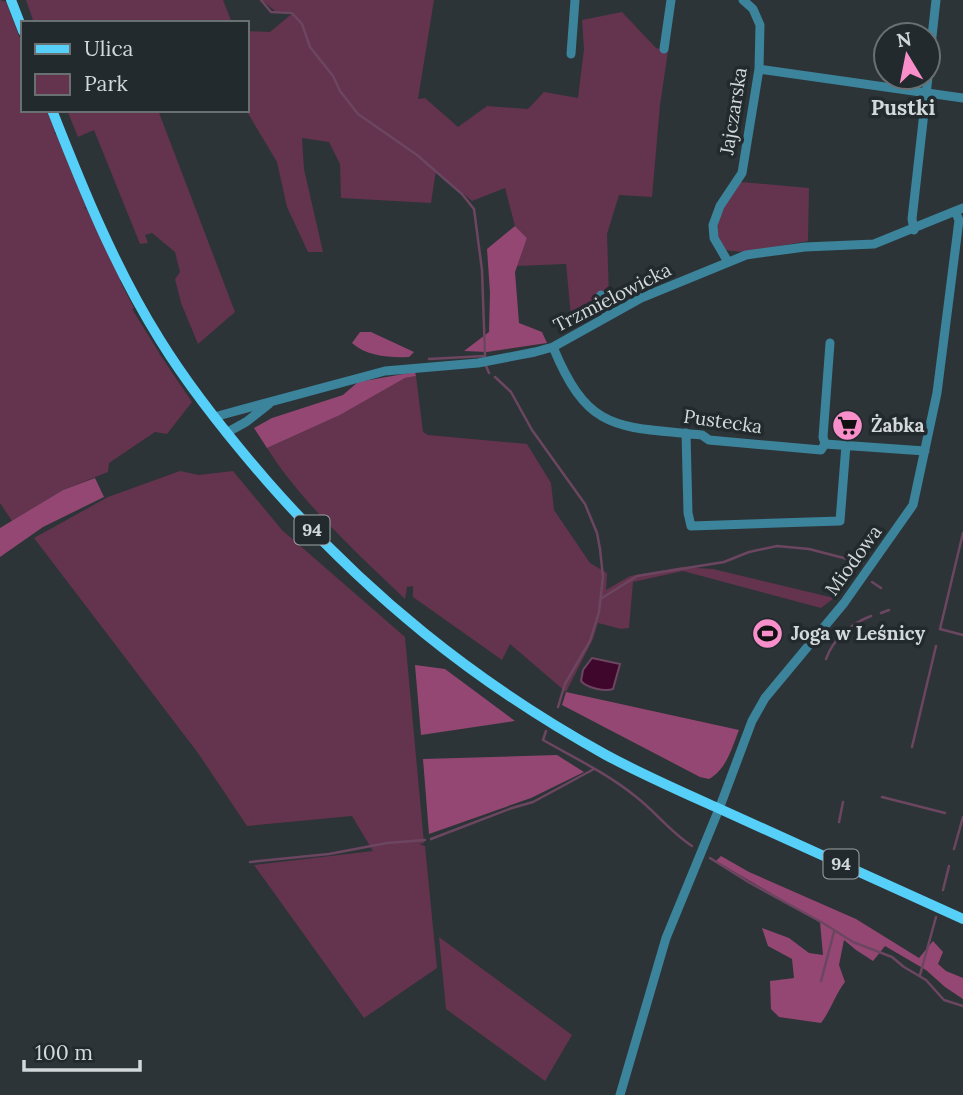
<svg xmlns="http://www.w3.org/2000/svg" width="963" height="1095" font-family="Lora,serif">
	<rect width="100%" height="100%" fill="#2c3437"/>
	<path fill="#64334e" d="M0,0L6,2L23,46V110H47L55,132L54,134H56L86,207L84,208L87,209L121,279L120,281L134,308L132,309L160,354L159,355L161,356L192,402L167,434L155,432L109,463L108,472L63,490L12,521L0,503Z
		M26,0H223L232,23H34Z
		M262,0H434L418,99L425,98L458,127L487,106L528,109L544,92L578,98L584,49L582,20L622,12L656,48L668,51L660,105L652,197L619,195L607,234L609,296L571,316L566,264L517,266L527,238L515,226L505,188L472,201L436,170L431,203L341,198L340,164L329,142L302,138L304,169L323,252H308L287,207L277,162L246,110L247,31L270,32L294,12L275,11Z
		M67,110H158L235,312L198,344L181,303L175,279L180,272L175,252L152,233L145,235L148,243L140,244L94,130L78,137Z
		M741,182L809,188L808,241L744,252L724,250C707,227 727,201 741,182Z
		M416,376L423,432L428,435L527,444L551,483L554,510L590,563L607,573L606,590L630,576L682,567L713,569L834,598L821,608L683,571L633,582L629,628L621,629L598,623L593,639L566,692L510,644L502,660L413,597V586L407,587L405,599C359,555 301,502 267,448L340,415L405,378Z
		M180,471L199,475L233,471L282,530L405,637L424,843L419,844L425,846L437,968L364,1018L254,865L373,851L352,816L247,826L198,753L34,538L108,497Z
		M439,937L572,1035L545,1081L446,1009Z"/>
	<path fill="#954773" d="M515,226L527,238L515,272L519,323L542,332L547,343L487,352L464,351L489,332L490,293L487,249Z
		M360,332H371L414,352L409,357C390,358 366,356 352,343Z
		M415,372L416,376L405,378L340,415L267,448L254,428L272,418L343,395L358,382Z
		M95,478L104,497L43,527L0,557V528L63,490Z
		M415,665L445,669L515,721L421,735Z
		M566,692L739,730C732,747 727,769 709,779L700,777L562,705Z
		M557,755L584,772L531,798L429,834L423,759Z
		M721,856L749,872L856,919L919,958L933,941L943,952L938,964L946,971L963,978V999L945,987L926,970L885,946L873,961L856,950L844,940L839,965L845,982C835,995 831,1010 821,1023L779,1017L771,1009L770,981L794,978L792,959L768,946L762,928L789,938L809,953L823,955L820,922L716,861Z"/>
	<path fill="#40072c" stroke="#6c4660" stroke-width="2" d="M592,658L620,664L613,689C605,692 587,688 581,681L583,670Z"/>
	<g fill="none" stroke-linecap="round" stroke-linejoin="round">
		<path stroke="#6c4660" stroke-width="2.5" d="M261,0L271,12L292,13L302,24L310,47L333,76L340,91L358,114L417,155L462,194L474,209L482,270L485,356L429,359
			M486,366L489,373
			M495,377L511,392L532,430L585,504L597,533L600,549L603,577L599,612L590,641L565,684L558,707
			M963,533L940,629L963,635
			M872,582L881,588
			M602,598L637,576L724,562L749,552L777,546L809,549L863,563
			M881,613L889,610
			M826,659C833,639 852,623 871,616
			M546,731L543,740C573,757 608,774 635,796C655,811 670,832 692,846
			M912,747L936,646
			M882,797L945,813
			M839,822L843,802
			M431,839L512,808L533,802L594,769
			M954,849L963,817
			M710,858L750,883L823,923L853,942L892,957L904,967L926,980L944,1000L963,1006
			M250,862L329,854L387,843L425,840
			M943,890L949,866
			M920,975L936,917
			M821,981L834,932"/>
		<path stroke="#3c839c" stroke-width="9" d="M664,49L671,0
			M571,54L575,0
			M759,69L963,98
			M928,73L936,0
			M914,230L912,219L928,77
			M728,262L714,238L713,225L720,206L742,173L759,69L760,25L753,9L743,0
			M601,295L607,317
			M553,347C589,434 618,426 702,435L709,440L821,450L825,444L925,451
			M214,417L385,371L478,363L535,352L553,347L641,298L746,255L805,247L874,244L963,208
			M226,433L246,422L269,404
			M686,433L688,513L691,526L840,521L846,445
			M825,444L823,437L830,343
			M620,1095L666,938L719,809L752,721L765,698L844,603L913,505L937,393L959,220L955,211"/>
		<path stroke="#56d0f8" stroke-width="10" d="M11,0L23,31
			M52,110C83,189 115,268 160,340C191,390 228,436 267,481C366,594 474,682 606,755C643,775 682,792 720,809C801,846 882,882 963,919"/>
	</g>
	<defs>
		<symbol id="supermarket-disc" viewBox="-11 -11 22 22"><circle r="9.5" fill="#f98fca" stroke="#222a2d"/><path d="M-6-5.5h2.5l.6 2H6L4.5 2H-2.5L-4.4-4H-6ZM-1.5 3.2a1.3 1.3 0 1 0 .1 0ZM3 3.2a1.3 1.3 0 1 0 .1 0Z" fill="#111"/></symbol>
		<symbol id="stadium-disc" viewBox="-11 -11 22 22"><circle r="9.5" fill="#f98fca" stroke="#222a2d"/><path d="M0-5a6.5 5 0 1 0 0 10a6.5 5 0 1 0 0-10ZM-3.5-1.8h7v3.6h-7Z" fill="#111"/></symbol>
	</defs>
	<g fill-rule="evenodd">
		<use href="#supermarket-disc" x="830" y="408" width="35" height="35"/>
		<use href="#stadium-disc" x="750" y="616" width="35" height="35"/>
	</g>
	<g text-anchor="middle" stroke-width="7" stroke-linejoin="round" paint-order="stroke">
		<g fill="#222a2d" stroke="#9ea4a6" stroke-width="2">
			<rect x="294.5" y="515.5" width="35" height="29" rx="5"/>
			<rect x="823.5" y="849.5" width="35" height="29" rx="5"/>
		</g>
		<g font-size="18" font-weight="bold" fill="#d3d8da">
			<text x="312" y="536">94</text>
			<text x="841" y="870">94</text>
		</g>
		<g font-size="19" fill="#d3d8da" stroke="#222a2d">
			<text transform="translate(733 111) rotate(-81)" y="7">Jajczarska</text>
			<text transform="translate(612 297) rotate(-27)" y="7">Trzmielowicka</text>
			<text transform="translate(723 421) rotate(8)" y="7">Pustecka</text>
			<text transform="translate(853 560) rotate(-54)" y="7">Miodowa</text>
		</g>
		<g font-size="19" font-weight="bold" fill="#d3d8da" stroke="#222a2d" text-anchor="start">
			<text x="871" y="432">Żabka</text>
			<text x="791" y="640">Joga w Leśnicy</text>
		</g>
		<g font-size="21" font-weight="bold" fill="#d3d8da" stroke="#222a2d">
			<text x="903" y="115">Pustki</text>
		</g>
	</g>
	<rect x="21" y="21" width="228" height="91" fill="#222a2d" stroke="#697072" stroke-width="2"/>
	<rect x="35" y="44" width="35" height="10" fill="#56d0f8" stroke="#697072" stroke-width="2"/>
	<text x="84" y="56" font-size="21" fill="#d3d8da">Ulica</text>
	<rect x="35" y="74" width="35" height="21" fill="#64334e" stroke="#697072" stroke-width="2"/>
	<text x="84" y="91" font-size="21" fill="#d3d8da">Park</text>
	<g transform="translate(907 56) rotate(350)"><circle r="33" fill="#222a2d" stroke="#697072" stroke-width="2"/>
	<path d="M0-5L12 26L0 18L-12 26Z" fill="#f98fca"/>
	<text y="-10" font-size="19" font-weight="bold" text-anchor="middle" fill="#d3d8da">N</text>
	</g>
	<path d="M24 1060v10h116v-10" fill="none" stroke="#d3d8da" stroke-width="3.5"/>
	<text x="35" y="1060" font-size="21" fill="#d3d8da" stroke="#222a2d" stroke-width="5" paint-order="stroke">100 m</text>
</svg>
